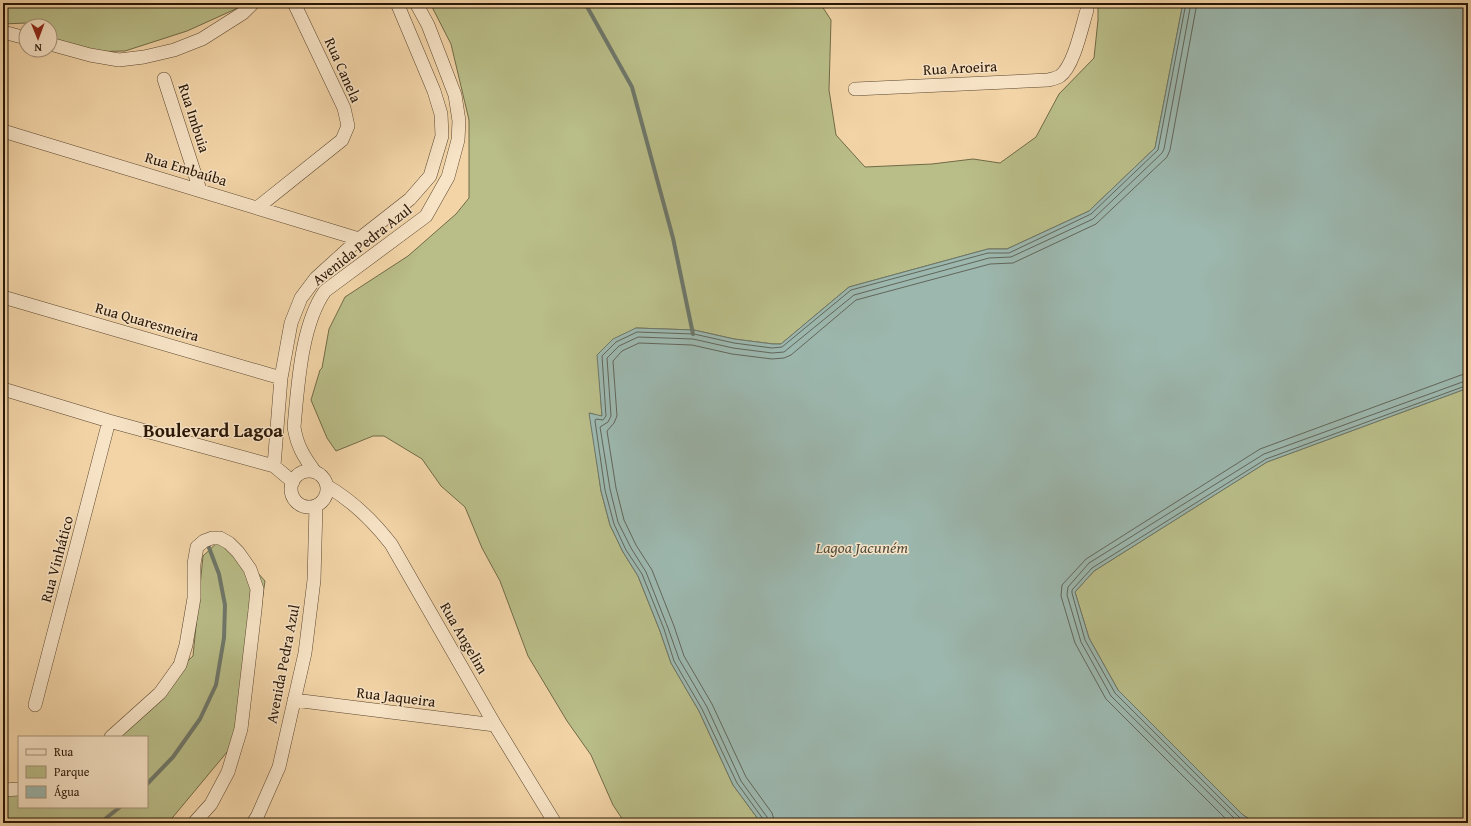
<svg xmlns="http://www.w3.org/2000/svg" width="1471" height="826" font-family="'Gentium Book Plus',serif">
	<rect width="100%" height="100%" fill="#f2d4a7"/>
	<filter id="stains"><feTurbulence type="fractalNoise" baseFrequency=".005" numOctaves="4"/><feColorMatrix values="0 0 0 0 .2 0 0 0 0 .09 0 0 0 0 .02 0 0 0 .5 -.17"/></filter>
	<radialGradient id="worn" r=".72"><stop offset=".6" stop-color="#630" stop-opacity="0"/><stop offset="1" stop-color="#630" stop-opacity=".3"/></radialGradient>
	<path fill="#b9bd88" stroke="#716a46" d="M3,3H249L187,31L125,51L81,52L50,36V26H31L26,23L3,24Z
		M430,3H820L831,20L829,90L836,135L865,167L932,164L973,159L1000,163L1036,137L1059,94L1094,58L1098,20V3H1183L1155,148L1089,211L1007,249H988L849,287L781,344H773L734,339L694,330L636,328L598,355L602,417L590,413L601,491L610,525L623,552L638,576L660,631L671,663L699,711L733,785L761,823H625L613,805L591,755L567,721L528,656L500,581L482,548L465,507L441,486L422,459L384,436H373L336,451L327,438L311,400L320,370L322,368L329,329L345,297L408,256L456,214L469,198V120L451,44Z
		M1468,388V823H1256L1243,815L1118,690L1089,638L1075,592L1094,571L1267,462Z
		M219,541L239,552L265,581L242,734L168,823H3V787H19V807H147V737H113L134,710L193,656L203,556Z"/>
	<path fill="#9cb7ae" stroke="#6e776a" d="M1183,3H1468V388L1267,462L1094,571L1075,592L1089,638L1118,690L1243,815L1256,823H761L733,785L699,711L671,663L660,631L638,576L623,552L610,525L601,491L589,413L602,416L597,355L613,339L636,328L694,330L734,339L773,344H781L849,287L988,249H1007L1089,211L1155,148Z"/>
	<g fill="none" stroke-linecap="round" stroke-linejoin="round">
		<path stroke="#62665a" stroke-width="1" d="M764,823L763,819L737,783L702,709L674,661L664,629L642,574L626,550L614,524L605,490L595,421L596,419L603,420L606,416L602,356L616,342L637,332L694,334L734,343L772,348L782,347L851,290L988,253H1009L1091,214L1158,150L1186,3
			M769,823L767,817L741,781L707,707L679,659L668,628L646,572L631,548L618,522L610,489L600,427L608,422L611,416L607,358L619,346L638,337L693,339L733,348L772,353L784,352L854,295L989,258L1011,257L1093,219L1162,153L1164,149L1191,3
			M775,823L772,813L746,777L712,704L684,656L674,626L652,570L636,545L624,520L616,488L607,431L614,423L617,416L613,361L622,351L639,343L692,345L732,354L772,359L784,358L791,355L856,300L990,264L1013,263L1096,224L1167,157L1170,150L1197,3
			M1230,823L1106,699L1075,643L1061,596L1062,585L1086,559L1260,449L1461,375L1468,374
			M1239,823L1111,696L1081,642L1067,595L1068,587L1089,563L1264,454L1468,380
			M1248,823L1240,818L1115,693L1085,640L1072,593V590L1092,568L1266,459L1468,385"/>
		<path stroke="#6e776a" stroke-width="4" d="M585,3L632,87L673,238L693,334
			M147,784L173,757L200,719L216,685L224,638L225,605L219,574L208,545
			M100,823L120,807"/>
		<defs>
			<path id="minor" d="M3,32L26,38
				M50,44L90,55L119,60L144,57L174,50L202,39L243,13L253,3
				M164,79L200,190
				M855,89L1048,80C1052,79 1057,78 1060,76C1074,66 1082,26 1087,10V3
				M3,131L359,239
				M257,208L342,140L348,126L344,108L294,3
				M3,297L281,378
				M3,389L109,421L274,466L293,482
				M274,466L281,378L291,323L301,298L316,278L359,239L410,199L430,176L442,136L441,114L434,91L397,3
				M291 489a18 18 0 1 1 36 0a18 18 0 1 1-36 0Z
				M315,472C304,457 297,446 294,427C298,385 301,325 325,291L426,216L448,177L458,140L459,121L455,95L428,25L416,3
				M327,486C353,501 373,521 391,544L495,725L555,823
				M294,700L495,725
				M35,705L109,421
				M111,737L160,693L180,665L186,645L194,598V564L197,547L204,541L212,538H220L229,543L238,552L250,569L257,589L255,610L241,729L228,772L211,804L194,823
				M3,790L19,789
				M253,823L257,817L279,767L305,653L314,580L316,506"/>
		</defs>
		<use href="#minor" stroke="#5b462e" stroke-width="14"/>
		<use href="#minor" stroke="#f7e3c6" stroke-width="13"/>
	</g>
	<g text-anchor="middle" stroke-width="3" stroke-linejoin="round" paint-order="stroke">
		<g font-size="15" fill="#291605" stroke="#f7e3c6">
			<text transform="translate(960 68) rotate(-3)" y="5">Rua Aroeira</text>
			<text transform="translate(343 70) rotate(66)" y="5">Rua Canela</text>
			<text transform="translate(194 118) rotate(72)" y="5">Rua Imbuia</text>
			<text transform="translate(186 169) rotate(17)" y="5">Rua Embaúba</text>
			<text transform="translate(362 245) rotate(-38)" y="5">Avenida Pedra Azul</text>
			<text transform="translate(147 322) rotate(16)" y="5">Rua Quaresmeira</text>
			<text transform="translate(57 559) rotate(-75)" y="5">Rua Vinhático</text>
			<text transform="translate(464 638) rotate(60)" y="5">Rua Angelim</text>
			<text transform="translate(283 664) rotate(-79)" y="5">Avenida Pedra Azul</text>
			<text transform="translate(396 697) rotate(7)" y="5">Rua Jaqueira</text>
		</g>
		<g font-size="16" font-style="italic" fill="#514e40" stroke="#f7e3c6">
			<text x="862" y="553">Lagoa Jacuném</text>
		</g>
		<g font-size="19" font-weight="bold" fill="#291605" stroke="#f7e3c6">
			<text x="213" y="437">Boulevard Lagoa</text>
		</g>
	</g>
	<rect width="1471" height="826" fill="none" stroke="#f2d4a7" stroke-width="16"/>
	<rect x="4" y="4" width="1463" height="818" fill="none" stroke="#291605" stroke-width="2"/>
	<rect x="8" y="8" width="1455" height="810" fill="none" stroke="#291605"/>
	<rect x="18" y="736" width="130" height="72" fill="#f7e3c6" stroke="#a59179"/>
	<rect x="26" y="749" width="20" height="6" fill="#f7e3c6" stroke="#a59179"/>
	<text x="54" y="756" font-size="12" fill="#291605">Rua</text>
	<rect x="26" y="766" width="20" height="12" fill="#b9bd88" stroke="#a59179"/>
	<text x="54" y="776" font-size="12" fill="#291605">Parque</text>
	<rect x="26" y="786" width="20" height="12" fill="#9cb7ae" stroke="#a59179"/>
	<text x="54" y="796" font-size="12" fill="#291605">Água</text>
	<g transform="translate(38 38) rotate(179)"><circle r="19" fill="#f7e3c6" stroke="#a59179"/>
	<path d="M0-3L7 15L0 10L-7 15Z" fill="#8f2418"/>
	<text y="-6" font-size="11" font-weight="bold" text-anchor="middle" fill="#291605">N</text>
	</g>
	<rect width="100%" height="100%" filter="url(#stains)"/>
	<rect width="100%" height="100%" fill="url(#worn)"/>
</svg>
